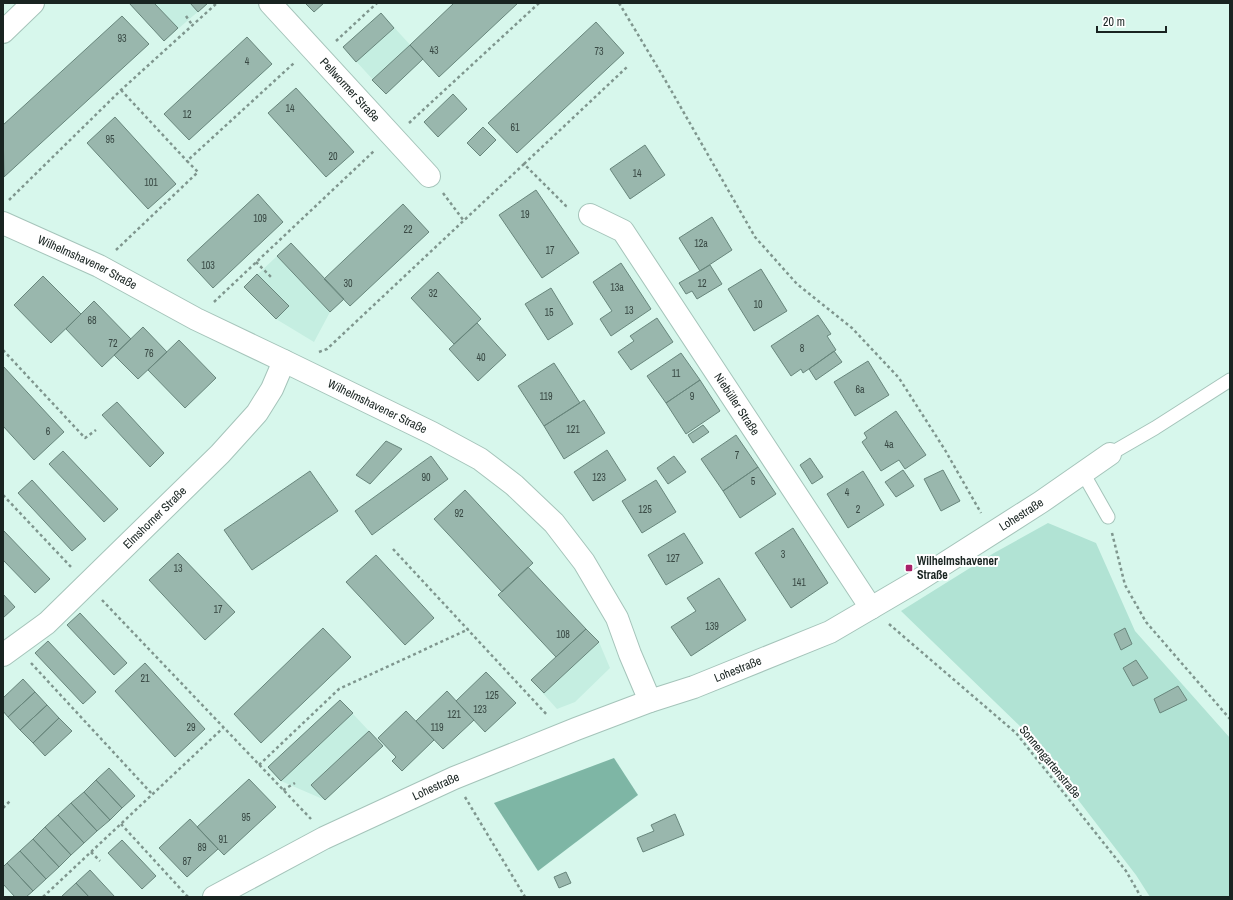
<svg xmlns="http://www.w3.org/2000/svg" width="1233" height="900" font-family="'Archivo Narrow',sans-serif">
	<rect width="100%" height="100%" fill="#d7f7ec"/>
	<path fill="#c5eee1" d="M129,3H208L164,41Z
		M381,13L423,59L386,94L343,47Z
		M291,243L344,299L330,312L314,342L276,319L244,287Z
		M586,629L599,642L610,668L575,702L557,709L531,680Z
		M340,700L383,746L325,800L281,781L268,767Z"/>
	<path fill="#b1e3d4" d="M1048,523L1096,543L1135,631L1230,738V897H1150L1136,875L1025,731L901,611L994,553Z"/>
	<path fill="#7eb6a5" d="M614,758L638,795L538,871L494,803Z"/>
	<path fill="#99b7ad" stroke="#68867c" d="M129,3H154L178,28L164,41Z
		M190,3H208L198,12Z
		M305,3H324L314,12Z
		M454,3H518L439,77L410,45Z
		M381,13L394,28L356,62L343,47Z
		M122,16L149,44L4,177L3,125Z
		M596,22L624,53L517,153L488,123Z
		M247,37L272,64L189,140L164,114Z
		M410,45L423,59L386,94L372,80Z
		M296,88L354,152L326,177L268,113Z
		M453,94L467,109L438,137L424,122Z
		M115,117L176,184L148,209L87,143Z
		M483,127L496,140L480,156L467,143Z
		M645,145L665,175L630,199L610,169Z
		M536,190L579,253L542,278L499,215Z
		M258,194L283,222L213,288L187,260Z
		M403,204L429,232L350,306L324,279Z
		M712,217L732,250L700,271L679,238Z
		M291,243L344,299L330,312L277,256Z
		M621,263L651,309L611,336L600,319L612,311L593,282Z
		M710,265L722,284L697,299L692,291L686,294L679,283Z
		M761,269L787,311L754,331L728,289Z
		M438,272L481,319L454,344L411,298Z
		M257,274L289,306L276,319L244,287Z
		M43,276L81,314L51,343L14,305Z
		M551,288L573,324L548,340L525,304Z
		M94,301L131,339L102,367L66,329Z
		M818,315L831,334L827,336L836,350L803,373L801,369L791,376L771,346Z
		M657,318L673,342L631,370L618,352L634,341L630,336Z
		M477,323L506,355L478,381L449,349Z
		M143,327L167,352L138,379L114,355Z
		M179,340L216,378L185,408L148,370Z
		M834,351L842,362L816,380L809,369Z
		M681,353L700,380L666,403L647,376Z
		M868,361L889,395L855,416L834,382Z
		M554,363L580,403L544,426L518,386Z
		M3,366L64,432L34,460L3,426Z
		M700,380L720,411L686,434L666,403Z
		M584,400L605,433L564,459L544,426Z
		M117,402L164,453L150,467L102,415Z
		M896,411L926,455L905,469L899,460L881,471L862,442L867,438L864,433Z
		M703,425L709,432L693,443L688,435Z
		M736,435L758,467L723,491L701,459Z
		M386,441L402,449L370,484L356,475Z
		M607,450L626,480L593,501L574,472Z
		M63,451L118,509L104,522L49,464Z
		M431,456L448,479L372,535L355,511Z
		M674,456L686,472L668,484L657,468Z
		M810,458L823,477L812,484L800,465Z
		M758,467L776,494L740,518L723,491Z
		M903,470L914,486L896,497L885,482Z
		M943,470L960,501L941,511L924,479Z
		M310,471L338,511L252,570L224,530Z
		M863,471L884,505L848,528L827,494Z
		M32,480L86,539L72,551L18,493Z
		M656,480L676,512L642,533L622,501Z
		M465,490L533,563L502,592L434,519Z
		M793,528L828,583L791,608L755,553Z
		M3,530L50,579L35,593L3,560Z
		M684,533L703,563L666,585L648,555Z
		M178,553L235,612L205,640L149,580Z
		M376,555L434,618L405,645L346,582Z
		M528,567L586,629L556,657L498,595Z
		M719,578L746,620L691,656L671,627L696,611L687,598Z
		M3,594L15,607L3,618Z
		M80,613L127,663L114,675L67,625Z
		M323,628L351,657L261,743L234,714Z
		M1125,628L1132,644L1121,650L1114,634Z
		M586,629L599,642L544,693L531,680Z
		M48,641L96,692L83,704L35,653Z
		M1136,660L1148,678L1133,686L1123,668Z
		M145,663L205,729L175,757L115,691Z
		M486,672L516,703L485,732L456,701Z
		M23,679L35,692L8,717L3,711V698Z
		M1178,686L1187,700L1160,713L1154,699Z
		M447,691L474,720L443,749L416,721Z
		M35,692L47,705L20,730L8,717Z
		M340,700L353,713L281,781L268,767Z
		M47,705L59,718L33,743L20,730Z
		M406,711L434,740L402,771L392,761L396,757L378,738Z
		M59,718L72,731L45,756L33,743Z
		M369,731L383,746L325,800L311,785Z
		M109,768L135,796L122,808L96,780Z
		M249,779L276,807L224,855L197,827Z
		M96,780L122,808L110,820L84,792Z
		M84,792L110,820L97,831L71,803Z
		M71,803L97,831L84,843L58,815Z
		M675,814L684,835L643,852L637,838L654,831L651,825Z
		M58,815L84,843L71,855L45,827Z
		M190,819L218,849L187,877L159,848Z
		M45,827L71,855L59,867L33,839Z
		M33,839L59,867L46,879L20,851Z
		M122,840L156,876L142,889L108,853Z
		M20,851L46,879L33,891L7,863Z
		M7,863L33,891L26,897H15L3,884V867Z
		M90,870L115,897H89L76,883Z
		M566,872L571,883L559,888L554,877Z
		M76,883L89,897H63L62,896Z"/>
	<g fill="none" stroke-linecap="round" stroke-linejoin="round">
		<defs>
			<path id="service" d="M1110,454L1155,428L1230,380
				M1083,473L1108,517"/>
			<g id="minor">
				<path id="s1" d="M270,3L429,176"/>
				<path d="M3,32L33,3"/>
				<path id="s2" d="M590,215L623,231L871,608"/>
				<path id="s3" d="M3,223L99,266L196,319L284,361L432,433L480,459L514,485L554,523L584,562L617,618L630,654L650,701"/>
				<path id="s4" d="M3,655L47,623L220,454L257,413L272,389L284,361"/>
				<path id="s5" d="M214,897L324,838L454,778L576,729L650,701L694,687L830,632L917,581L1041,502L1110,454"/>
			</g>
		</defs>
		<use href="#service" stroke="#a5c4ba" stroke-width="15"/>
		<use href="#minor" stroke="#a5c4ba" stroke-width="24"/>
		<path stroke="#7f968e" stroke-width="2.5" stroke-dasharray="3 3" stroke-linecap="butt" d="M619,3L664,78L755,237L797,284L852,328L899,378L945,450L981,513
			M186,16L193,26
			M336,41L377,3
			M121,90L187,161
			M409,123L539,3
			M524,164L627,67
			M443,193L464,221
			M9,200L121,90L217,3
			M116,250L198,172L187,161L294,63
			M256,262L272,278
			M214,302L374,151
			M3,350L85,438L96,430
			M319,352L327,349L524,164L566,206L568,207
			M3,495L71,567
			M1112,533L1125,585L1146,622L1230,719
			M393,549L548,716
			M102,600L311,819
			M889,624L1016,733L1126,871L1141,897
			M31,663L153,795
			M259,765L339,689L469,629
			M283,790L295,783
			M465,797L525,897
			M3,808L11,800
			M121,824L188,897
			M91,852L100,861
			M43,897L223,728"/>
		<use href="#service" stroke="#fff" stroke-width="13"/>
		<use href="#minor" stroke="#fff" stroke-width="22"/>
	</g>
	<rect fill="#a82169" stroke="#fff" stroke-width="1.5" x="905" y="564" width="8" height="8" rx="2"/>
	<g text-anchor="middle" stroke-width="4" stroke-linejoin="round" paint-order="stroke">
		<g font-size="10" fill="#394944">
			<text x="122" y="42">93</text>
			<text x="434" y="54">43</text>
			<text x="599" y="55">73</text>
			<text x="247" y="65">4</text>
			<text x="290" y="112">14</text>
			<text x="187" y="118">12</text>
			<text x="515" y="131">61</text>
			<text x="110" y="143">95</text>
			<text x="333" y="160">20</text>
			<text x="637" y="177">14</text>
			<text x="151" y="186">101</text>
			<text x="525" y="218">19</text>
			<text x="260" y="222">109</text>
			<text x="408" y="233">22</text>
			<text x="701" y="247">12a</text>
			<text x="550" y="254">17</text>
			<text x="208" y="269">103</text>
			<text x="348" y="287">30</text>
			<text x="702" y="287">12</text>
			<text x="617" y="291">13a</text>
			<text x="433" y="297">32</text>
			<text x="758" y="308">10</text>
			<text x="629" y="314">13</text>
			<text x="549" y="316">15</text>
			<text x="92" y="324">68</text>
			<text x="113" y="347">72</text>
			<text x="802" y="352">8</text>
			<text x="149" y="357">76</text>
			<text x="481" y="361">40</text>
			<text x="676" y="377">11</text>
			<text x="860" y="393">6a</text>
			<text x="546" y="400">119</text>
			<text x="692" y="400">9</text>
			<text x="573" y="433">121</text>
			<text x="48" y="435">6</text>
			<text x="889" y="448">4a</text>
			<text x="737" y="459">7</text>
			<text x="426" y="481">90</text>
			<text x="599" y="481">123</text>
			<text x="753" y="485">5</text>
			<text x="847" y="496">4</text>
			<text x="645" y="513">125</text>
			<text x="858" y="513">2</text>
			<text x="459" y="517">92</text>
			<text x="783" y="558">3</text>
			<text x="673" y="562">127</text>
			<text x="178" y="572">13</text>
			<text x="799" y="586">141</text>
			<text x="218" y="613">17</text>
			<text x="712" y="630">139</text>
			<text x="563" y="638">108</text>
			<text x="145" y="682">21</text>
			<text x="492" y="699">125</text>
			<text x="480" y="713">123</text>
			<text x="454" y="718">121</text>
			<text x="191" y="731">29</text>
			<text x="437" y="731">119</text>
			<text x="246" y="821">95</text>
			<text x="223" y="843">91</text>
			<text x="202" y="851">89</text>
			<text x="187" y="865">87</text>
		</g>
		<g font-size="12" fill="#192421" stroke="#fff">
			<text dy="4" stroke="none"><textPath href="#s1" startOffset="118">Pellwormer Straße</textPath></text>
			<text dy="4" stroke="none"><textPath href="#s3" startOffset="93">Wilhelmshavener Straße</textPath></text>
			<text dy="4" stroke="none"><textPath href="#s2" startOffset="244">Niebüller Straße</textPath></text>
			<text dy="4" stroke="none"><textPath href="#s3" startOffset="417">Wilhelmshavener Straße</textPath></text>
			<text dy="4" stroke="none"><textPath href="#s5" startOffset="896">Lohestraße</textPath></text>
			<text dy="4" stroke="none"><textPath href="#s4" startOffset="205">Elmshorner Straße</textPath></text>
			<text dy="4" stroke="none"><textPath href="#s5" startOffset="572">Lohestraße</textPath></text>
			<text transform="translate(1050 762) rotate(51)" y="4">Sonnengartenstraße</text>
			<text dy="4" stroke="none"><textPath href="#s5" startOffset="248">Lohestraße</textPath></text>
		</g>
		<g font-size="12" font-weight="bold" fill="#192421" stroke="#fff" text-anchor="start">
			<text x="917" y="565">Wilhelmshavener<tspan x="917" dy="14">Straße</tspan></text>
		</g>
	</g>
	<rect width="1233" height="900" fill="none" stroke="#192421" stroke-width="8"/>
	<path d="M1097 26v6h69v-6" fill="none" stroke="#192421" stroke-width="2"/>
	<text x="1103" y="26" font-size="12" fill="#192421" stroke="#ffffff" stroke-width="3" paint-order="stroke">20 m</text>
</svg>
